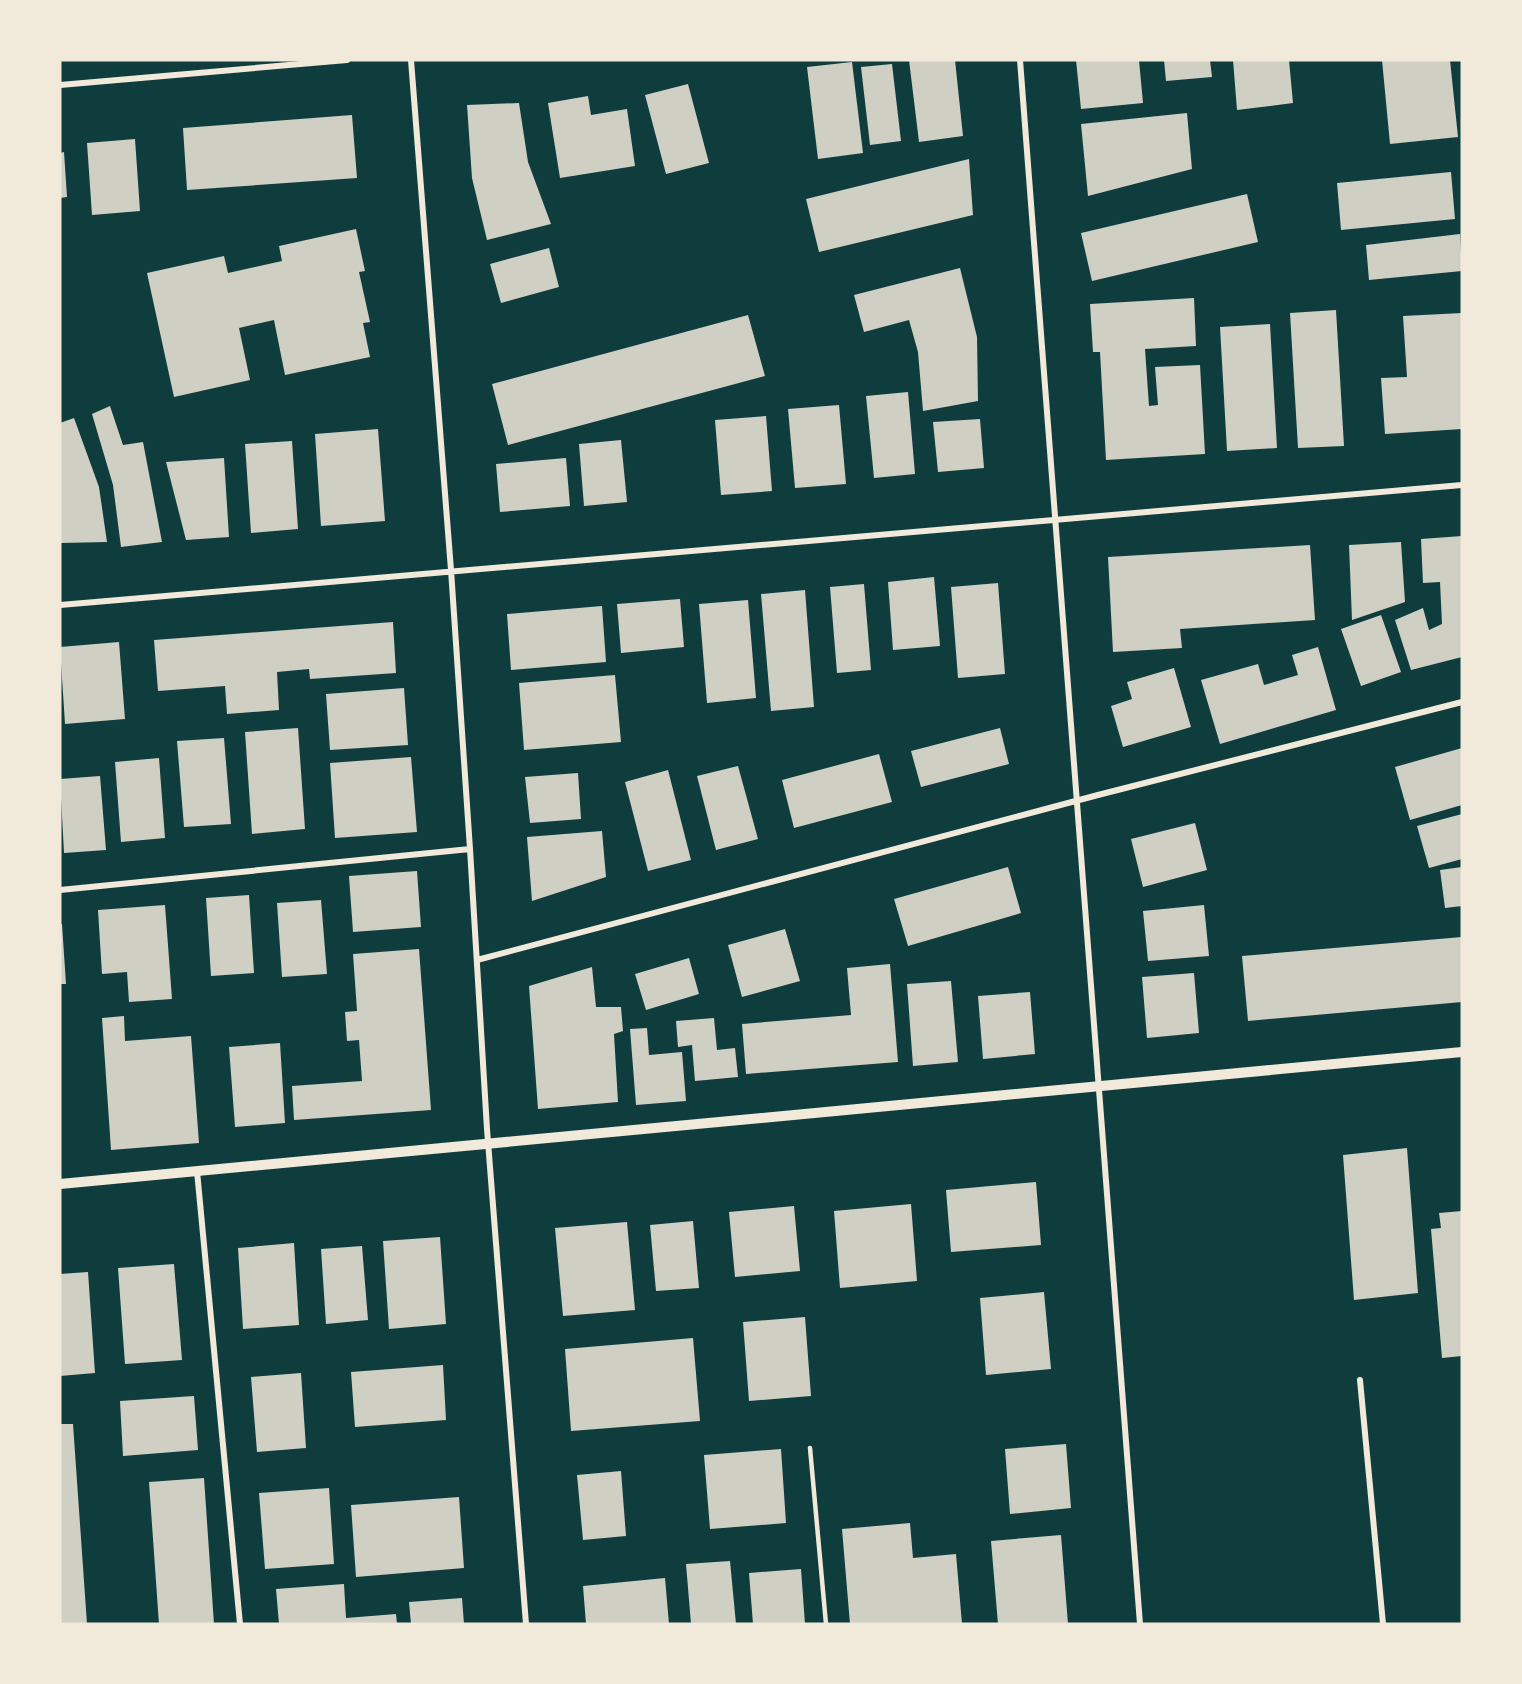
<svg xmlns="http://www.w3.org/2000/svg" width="1522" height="1684" font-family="Montserrat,sans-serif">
	<rect width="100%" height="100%" fill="#0f3d3e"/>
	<path fill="#cfcfc3" d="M909,60H955L963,136L919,142Z
		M1076,60H1139L1143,103L1081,109Z
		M1164,60H1210L1212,77L1166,81Z
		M1233,60H1289L1293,103L1237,110Z
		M1382,60H1450L1458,137L1390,144Z
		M852,62L863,153L818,159L807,67Z
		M892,64L901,141L870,145L861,67Z
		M688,84L709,163L666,174L645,95Z
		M588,96L591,115L627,109L635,166L560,178L548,103Z
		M519,103L528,162L551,224L487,240L472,178L467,105Z
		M1187,113L1192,169L1088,196L1081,124Z
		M352,115L357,178L187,190L183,128Z
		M135,139L140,211L92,215L87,143Z
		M64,152L67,197L60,198V153Z
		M969,159L973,215L819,252L806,199Z
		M1451,172L1455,219L1341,230L1337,183Z
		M1247,194L1258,242L1092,281L1081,233Z
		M356,229L365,271L359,272L370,322L363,323L370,357L285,375L274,320L239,328L250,380L174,397L147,273L224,256L228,273L282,261L279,246Z
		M1460,234L1462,271L1369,280L1366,245Z
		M549,248L559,287L501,303L490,264Z
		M960,268L977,337L978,401L923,411L918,352L909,320L864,332L854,295Z
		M1194,298L1196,346L1145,349L1149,406L1158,405L1155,367L1200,365L1205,454L1106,460L1100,352H1093L1090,304Z
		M1336,310L1344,446L1298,448L1290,313Z
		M1462,313V429L1385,434L1381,378L1407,377L1403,316Z
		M748,315L765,376L508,445L492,384Z
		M1270,324L1277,448L1227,451L1220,327Z
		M908,392L915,474L874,478L866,396Z
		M839,405L846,484L795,488L788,409Z
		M110,406L123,445L143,442L162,542L121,547L113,485L92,414Z
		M766,416L772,491L721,495L715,420Z
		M74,418L99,487L107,542L61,543L60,423Z
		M980,419L984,468L938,472L933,422Z
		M378,429L385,521L321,526L315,434Z
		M621,440L627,502L584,506L579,444Z
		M292,441L298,529L251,533L245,444Z
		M224,458L229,537L186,540L166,462Z
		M566,458L570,506L500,512L496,464Z
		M1462,536V657L1411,670L1395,620L1423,608L1429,630L1442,624L1440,582L1423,583L1421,539Z
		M1401,542L1405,602L1352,620L1349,545Z
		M1310,545L1315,620L1180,629L1182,648L1113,652L1108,557Z
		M934,577L940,646L893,650L888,582Z
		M998,583L1005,674L958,678L951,587Z
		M864,584L871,670L837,673L830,587Z
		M805,590L814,707L771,711L761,594Z
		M680,599L684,647L621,653L617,604Z
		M748,600L756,698L707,703L699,604Z
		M602,606L606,662L511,670L507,614Z
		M1381,615L1401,672L1361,686L1341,629Z
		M393,622L396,673L310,679L309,669L277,672L279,710L227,714L225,686L158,691L154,640Z
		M119,642L125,719L65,724L60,647Z
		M1318,647L1336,710L1220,744L1201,680L1258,664L1264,685L1298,675L1292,655Z
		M1174,668L1191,727L1123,747L1111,706L1132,699L1127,682Z
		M615,675L621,742L524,750L519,683Z
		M404,688L408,745L330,750L326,694Z
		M298,728L305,829L252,834L245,732Z
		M1000,728L1009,764L921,787L911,751Z
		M224,738L231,824L184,827L177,741Z
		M1462,748V805L1410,820L1395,767Z
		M879,754L892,802L794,828L782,780Z
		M411,757L417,832L335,838L330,763Z
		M159,758L165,838L121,842L115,762Z
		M738,766L758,839L716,850L697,776Z
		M668,770L691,860L648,871L625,782Z
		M578,773L581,819L530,823L525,777Z
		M100,776L106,850L64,853L60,779Z
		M1462,814V859L1429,868L1417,826Z
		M1195,823L1207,870L1143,887L1131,839Z
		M602,831L606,877L532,901L527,837Z
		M1008,867L1021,913L908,946L894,899Z
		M1462,867V906L1445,908L1440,870Z
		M417,871L421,927L353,932L349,876Z
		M249,895L254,973L211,976L206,898Z
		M321,900L327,974L282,977L277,903Z
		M165,905L172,999L129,1002L127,972L102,974L98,910Z
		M1204,905L1209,956L1148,961L1143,911Z
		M60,924H62L66,984H60Z
		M785,929L800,981L742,997L728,945Z
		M1462,937V1002L1248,1021L1242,956Z
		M419,949L431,1110L294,1120L292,1086L362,1081L359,1040L347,1041L345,1012L357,1011L353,954Z
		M689,958L699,994L646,1010L635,974Z
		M890,964L898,1062L746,1074L742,1024L851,1015L847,968Z
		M592,967L596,1007H621L623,1031L614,1034L618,1102L538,1109L529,986Z
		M1194,973L1199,1033L1147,1038L1142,977Z
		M951,981L958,1062L913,1066L907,984Z
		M1030,992L1035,1054L983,1059L978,996Z
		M124,1016L125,1041L191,1036L199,1143L111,1150L102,1018Z
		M714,1018L717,1050L735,1048L738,1077L695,1081L692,1045L678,1047L676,1021Z
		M647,1028L649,1055L682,1052L686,1101L636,1105L630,1029Z
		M280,1043L285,1123L235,1127L229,1047Z
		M1407,1148L1418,1293L1354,1300L1343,1155Z
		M1036,1182L1041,1245L951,1252L946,1190Z
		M911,1204L917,1281L840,1288L834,1211Z
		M794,1206L800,1271L735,1277L729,1212Z
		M1462,1211V1356L1442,1358L1431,1229L1441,1228L1439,1213Z
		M693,1221L699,1288L656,1291L650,1225Z
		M627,1222L635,1310L563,1316L555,1228Z
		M440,1237L446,1324L389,1329L383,1241Z
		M294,1243L299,1325L243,1329L238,1248Z
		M362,1246L368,1320L326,1324L321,1249Z
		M174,1264L182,1360L125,1364L118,1268Z
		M88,1272L95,1373L60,1376V1274Z
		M1044,1292L1051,1369L986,1375L980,1298Z
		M805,1317L811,1396L749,1401L743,1322Z
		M693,1338L700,1421L571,1431L565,1349Z
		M443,1365L446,1420L355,1427L351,1372Z
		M301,1373L306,1448L257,1452L251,1377Z
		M194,1396L198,1450L123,1456L120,1401Z
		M60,1424H73L87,1624H60Z
		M1066,1444L1071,1508L1010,1514L1005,1449Z
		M781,1449L786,1523L710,1529L704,1455Z
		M621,1471L626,1536L583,1540L577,1475Z
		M204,1478L214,1624H159L149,1482Z
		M329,1488L334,1564L265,1569L259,1493Z
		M459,1497L464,1568L356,1577L351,1505Z
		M910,1523L913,1558L956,1554L962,1624H850L842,1529Z
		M1061,1535L1068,1624H998L991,1541Z
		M730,1561L736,1624H691L686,1564Z
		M801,1569L805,1624H753L749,1573Z
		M665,1578L669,1624H586L583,1586Z
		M344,1584L346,1618L396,1614L397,1624H279L276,1589Z
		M462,1598L464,1624H411L409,1602Z"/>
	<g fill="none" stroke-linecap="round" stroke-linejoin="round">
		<path stroke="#f1e9da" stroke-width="4.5" d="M810,1448L826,1624"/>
		<path stroke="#f1e9da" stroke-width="6" d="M411,60L451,570L470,849L487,1129L526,1624
			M1020,60L1140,1624
			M60,85L347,60
			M60,605L1462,485
			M60,890L470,849
			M477,960L1098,795L1462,702
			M197,1171L240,1624
			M1360,1380L1383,1624"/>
		<path stroke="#f1e9da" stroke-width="10" d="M60,1184L1462,1052"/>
	</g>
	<rect width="1522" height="1684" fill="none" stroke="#f1e9da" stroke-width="123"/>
</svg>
